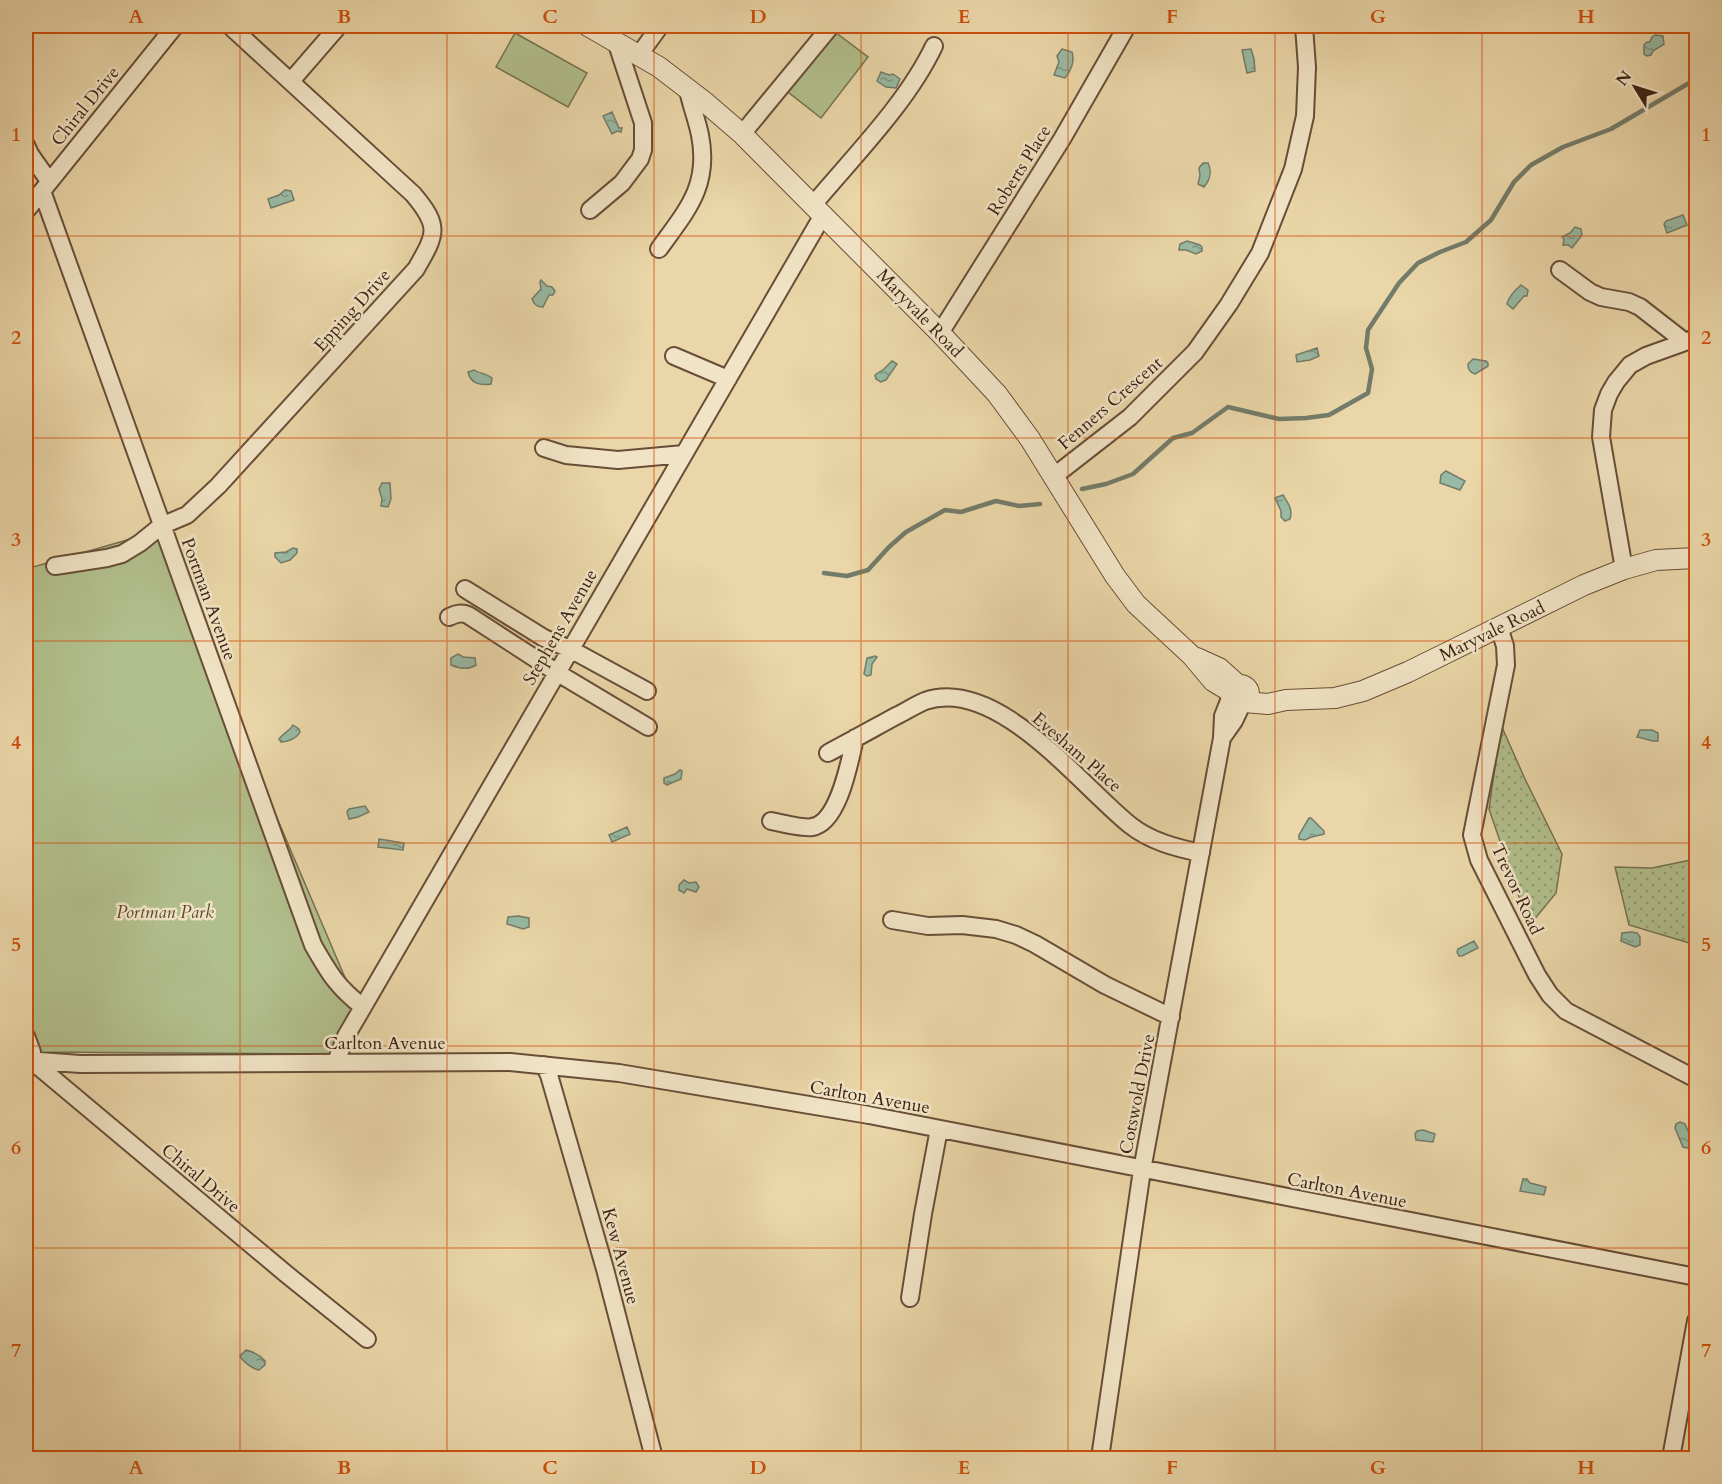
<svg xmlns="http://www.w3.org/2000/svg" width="1722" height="1484" font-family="Cardo,serif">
	<defs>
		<pattern id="grass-dots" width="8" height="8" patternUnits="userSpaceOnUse" patternTransform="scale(1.5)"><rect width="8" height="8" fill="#b1bf8c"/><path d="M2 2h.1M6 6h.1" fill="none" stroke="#919b71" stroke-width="1.8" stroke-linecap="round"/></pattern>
		<pattern id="water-ripples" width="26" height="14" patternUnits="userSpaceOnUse" patternTransform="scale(1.5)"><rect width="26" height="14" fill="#98baa4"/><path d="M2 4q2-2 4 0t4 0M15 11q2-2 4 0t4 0" fill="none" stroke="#7d9784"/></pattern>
	</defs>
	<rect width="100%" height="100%" fill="#ead6a8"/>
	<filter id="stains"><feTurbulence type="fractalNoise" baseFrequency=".00333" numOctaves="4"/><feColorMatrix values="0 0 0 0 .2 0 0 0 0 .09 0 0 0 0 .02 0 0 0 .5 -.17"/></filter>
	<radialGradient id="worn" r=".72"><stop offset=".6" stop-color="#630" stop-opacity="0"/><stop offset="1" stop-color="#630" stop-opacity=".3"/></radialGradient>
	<path fill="url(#grass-dots)" stroke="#767050" stroke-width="1.5" d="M1501,725L1525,779L1562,854L1556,893L1529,926L1489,809Z
		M1696,859V945L1629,925L1615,867L1652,868Z"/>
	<path fill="#b1bf8c" stroke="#767050" stroke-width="1.5" d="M835,32L868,57L821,118L788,92Z
		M515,33L587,73L568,107L496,67Z
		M155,532L355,1001L339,1054L32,1052L26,1045V569Z"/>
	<path fill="url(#water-ripples)" stroke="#737c6a" stroke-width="1.5" d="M1655,35L1663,36L1664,44L1653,51L1651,55L1647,56L1644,54V45L1647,42H1650L1652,37Z
		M1062,49L1072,52C1075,61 1071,71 1065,78L1054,75L1059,62L1057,56Z
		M1251,49L1254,59L1255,71L1247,73L1242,50Z
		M881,72L889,75L893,74L900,79L896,88L886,87L877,81Z
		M612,112L619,128H622L621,132L617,131L612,134L603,116Z
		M1203,163H1208C1212,171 1210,180 1204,187L1198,184L1200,175L1199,168Z
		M285,190L291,191L294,200L271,208L268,199L279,195Z
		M1683,215L1687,225L1667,233L1664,224L1666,221Z
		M1575,227L1581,229L1582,235L1572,248L1568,245H1563L1564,239L1562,237L1570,233Z
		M1187,241L1200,245L1202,247V251L1196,254L1186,250H1179L1180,244Z
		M541,280L547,286L552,287L555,291L553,295H549L543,307C537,307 534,305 532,299L541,289L540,282Z
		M1521,285L1528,290L1527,296H1524L1513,309L1507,304C1509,296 1515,290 1521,285Z
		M1317,348L1319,356L1310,360L1297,362L1296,355Z
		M1473,359L1486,361L1488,363V366C1483,369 1480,371 1475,374C1470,372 1468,370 1468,364Z
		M892,361L897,364L886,380L881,382L876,379L875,375L884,369Z
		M474,370C480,374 486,373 492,378L491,384C480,386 470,383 468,372Z
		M1446,471L1465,481L1460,490L1440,483L1441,475Z
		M382,483H390L391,499L388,507L381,506L382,499L379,489Z
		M1283,495C1288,503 1293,509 1290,519L1285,521L1281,517V511L1275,498Z
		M293,548L297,549V553L290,560L281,563L275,557V553L286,552Z
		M458,654L463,657L475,658L476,665C468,670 460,669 451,665V658Z
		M875,656L877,657L872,664L871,675L867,676L864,674L867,658Z
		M293,725L299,729L300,732C297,738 288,742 281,742L279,739C283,733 290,731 293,725Z
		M1640,730H1652L1658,733V741C1651,742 1645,738 1637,737Z
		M680,770L682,771L681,779L667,785L664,783V778L675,774Z
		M365,806L369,812L358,817L349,819L347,812L349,809Z
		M1309,818H1311L1324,831V834C1317,836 1311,836 1305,840L1299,839V835Z
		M627,827L630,834L612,842L609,835Z
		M379,839L404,843L403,850L378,847Z
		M684,880L689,883L696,882L699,887L696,892L687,889L684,893L679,890V885Z
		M518,916L529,918V927L523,929L507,924L508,917Z
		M1631,932L1637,933L1640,937V945L1635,947L1621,941L1622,933Z
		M1474,941L1478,948L1462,956H1459L1457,952L1458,949Z
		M1680,1122L1685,1124L1693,1142V1145L1687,1148L1683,1147L1675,1128L1676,1124Z
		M1423,1130L1435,1134L1433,1142L1416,1140L1415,1134L1417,1131Z
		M1523,1179H1527L1530,1183L1546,1187L1544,1195L1520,1191Z
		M246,1350C254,1352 260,1355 265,1361V1365L259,1370C253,1369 243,1362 240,1356Z"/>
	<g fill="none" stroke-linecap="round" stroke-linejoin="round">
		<path stroke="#737c6a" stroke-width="4.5" d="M1082,489L1106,484L1133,474L1173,438L1192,433L1228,407L1279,419L1306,418L1329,415L1368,393L1372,369L1366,348L1368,330L1399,283L1418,263L1440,252L1466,242L1491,220L1514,182L1531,165L1563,147L1611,129L1696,79
			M824,573L847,576L868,570L889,547L906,532L945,510L961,512L996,501L1019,506L1040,504
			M1691,813H1696"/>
		<defs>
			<path id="minor" d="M639,55L660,26
				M291,81L336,29L337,26
				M742,134L831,26
				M26,145L30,154L49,181
				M42,191L313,945C329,973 337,987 363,1007
				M813,205C853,157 907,103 934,46
				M590,210L622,183L640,159L643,150V123L616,41
				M26,211L175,26
				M659,249C687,210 710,186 700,135C697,120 691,105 688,90
				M1560,270L1590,292L1601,297L1629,302L1640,307L1685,342
				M940,333L1062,139L1127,26
				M674,356L728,379
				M544,448L566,455L618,460L684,454
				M1053,477L1130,417L1195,352L1229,304L1260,253L1293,169L1305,116L1307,67L1304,26
				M55,566L107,558L122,554L140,543L161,526L187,515L218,486L416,269C436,234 441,227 413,194L230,26
				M1624,569L1601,437L1603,410L1609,394L1616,382L1630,365L1646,356L1696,338
				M465,589L544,638L570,649L647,691
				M449,617C456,614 461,612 468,615L556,672L648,727
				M1499,627L1505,646L1506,665L1472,835L1479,860L1537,975L1550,995L1566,1011L1696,1079
				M1222,738L1234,721L1243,702
				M828,753C851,741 874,728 896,716C905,712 915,705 925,701C997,676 1080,785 1130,825C1150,841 1176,848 1201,853
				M771,821C780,823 804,829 812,827C839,823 850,760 855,738
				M892,920L928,926L962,925L996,929L1016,935L1035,944L1105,985L1171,1017
				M26,1036L32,1052V1061L285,1273L367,1339
				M26,1060L80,1064L510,1062L619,1073L869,1115L1696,1277
				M336,1062L346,1036L363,1007L823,215
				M544,1065L549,1075L605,1269L654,1458
				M910,1298L923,1214L939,1129
				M1100,1458L1142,1170L1222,738L1223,716L1231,696
				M1671,1458L1696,1321"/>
			<path id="tertiary" d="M588,26L659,67L706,103L742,134L940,333L997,394L1030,439L1115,576L1136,604L1192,656L1213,681L1231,692
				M1197,658L1219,668L1238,685
				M1231 694a9 9 0 1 1 18 0a9 9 0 1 1-18 0Z
				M1245,702L1268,704L1286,700L1335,698L1363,691L1408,672L1584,585L1624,569L1656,560L1696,558"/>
		</defs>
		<use href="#minor" stroke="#684e38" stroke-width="20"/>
		<use href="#tertiary" stroke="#684e38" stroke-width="22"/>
		<use href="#minor" stroke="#f1e4c6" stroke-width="16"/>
		<use href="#tertiary" stroke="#f1e4c6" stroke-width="20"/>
	</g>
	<path fill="none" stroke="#ce500d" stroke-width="1.5" stroke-opacity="0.55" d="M240,26V1458M447,26V1458M654,26V1458M861,26V1458M1068,26V1458M1275,26V1458M1482,26V1458M26,236H1696M26,438H1696M26,641H1696M26,843H1696M26,1046H1696M26,1248H1696"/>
	<g text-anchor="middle" stroke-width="5" stroke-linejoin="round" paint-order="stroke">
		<g font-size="18" fill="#3c2013" stroke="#f1e4c6">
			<text transform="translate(85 106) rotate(-51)" y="6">Chiral Drive</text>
			<text transform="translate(1019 170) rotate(-58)" y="6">Roberts Place</text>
			<text transform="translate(352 310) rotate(-48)" y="6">Epping Drive</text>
			<text transform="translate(920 313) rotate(46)" y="6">Maryvale Road</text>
			<text transform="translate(1110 403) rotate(-41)" y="6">Fenners Crescent</text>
			<text transform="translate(209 599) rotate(70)" y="6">Portman Avenue</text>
			<text transform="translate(560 627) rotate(-60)" y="6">Stephens Avenue</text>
			<text transform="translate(1492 631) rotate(-26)" y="6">Maryvale Road</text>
			<text transform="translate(1077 752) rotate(41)" y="6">Evesham Place</text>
			<text transform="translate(1517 889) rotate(65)" y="6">Trevor Road</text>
			<text x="385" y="1049">Carlton Avenue</text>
			<text transform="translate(1137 1094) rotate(-79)" y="6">Cotswold Drive</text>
			<text transform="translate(870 1097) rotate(10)" y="6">Carlton Avenue</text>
			<text transform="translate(201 1178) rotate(40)" y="6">Chiral Drive</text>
			<text transform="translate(1347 1190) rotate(11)" y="6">Carlton Avenue</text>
			<text transform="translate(621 1256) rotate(75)" y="6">Kew Avenue</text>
		</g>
		<g font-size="18" font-style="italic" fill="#594831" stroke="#f1e4c6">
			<text x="165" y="918">Portman Park</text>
		</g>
	</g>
	<rect width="1722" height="1484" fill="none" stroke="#ead6a8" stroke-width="66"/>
	<g transform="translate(1635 87) rotate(308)" stroke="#f1e4c6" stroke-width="4.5" paint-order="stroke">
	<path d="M0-4.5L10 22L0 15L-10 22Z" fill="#3c2013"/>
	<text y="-9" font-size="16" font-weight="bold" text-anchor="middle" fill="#3c2013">N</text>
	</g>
	<rect x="33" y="33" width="1656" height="1418" fill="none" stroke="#ce500d" stroke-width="2"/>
	<g font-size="20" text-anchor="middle" font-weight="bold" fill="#ce500d">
		<text x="136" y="23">A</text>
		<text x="344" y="23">B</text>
		<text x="550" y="23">C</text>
		<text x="758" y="23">D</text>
		<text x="964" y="23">E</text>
		<text x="1172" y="23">F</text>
		<text x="1378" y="23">G</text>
		<text x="1586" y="23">H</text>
		<text x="16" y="141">1</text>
		<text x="1706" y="141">1</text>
		<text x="16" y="344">2</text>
		<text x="1706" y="344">2</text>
		<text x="16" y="546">3</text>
		<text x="1706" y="546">3</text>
		<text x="16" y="749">4</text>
		<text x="1706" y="749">4</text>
		<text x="16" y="951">5</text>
		<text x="1706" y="951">5</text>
		<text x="16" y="1154">6</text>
		<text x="1706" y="1154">6</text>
		<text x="16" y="1357">7</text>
		<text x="1706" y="1357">7</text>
		<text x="136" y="1474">A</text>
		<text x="344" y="1474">B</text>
		<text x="550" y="1474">C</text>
		<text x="758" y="1474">D</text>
		<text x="964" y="1474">E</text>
		<text x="1172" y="1474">F</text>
		<text x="1378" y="1474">G</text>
		<text x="1586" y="1474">H</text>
	</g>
	<rect width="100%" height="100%" filter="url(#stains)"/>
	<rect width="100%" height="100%" fill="url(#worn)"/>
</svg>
